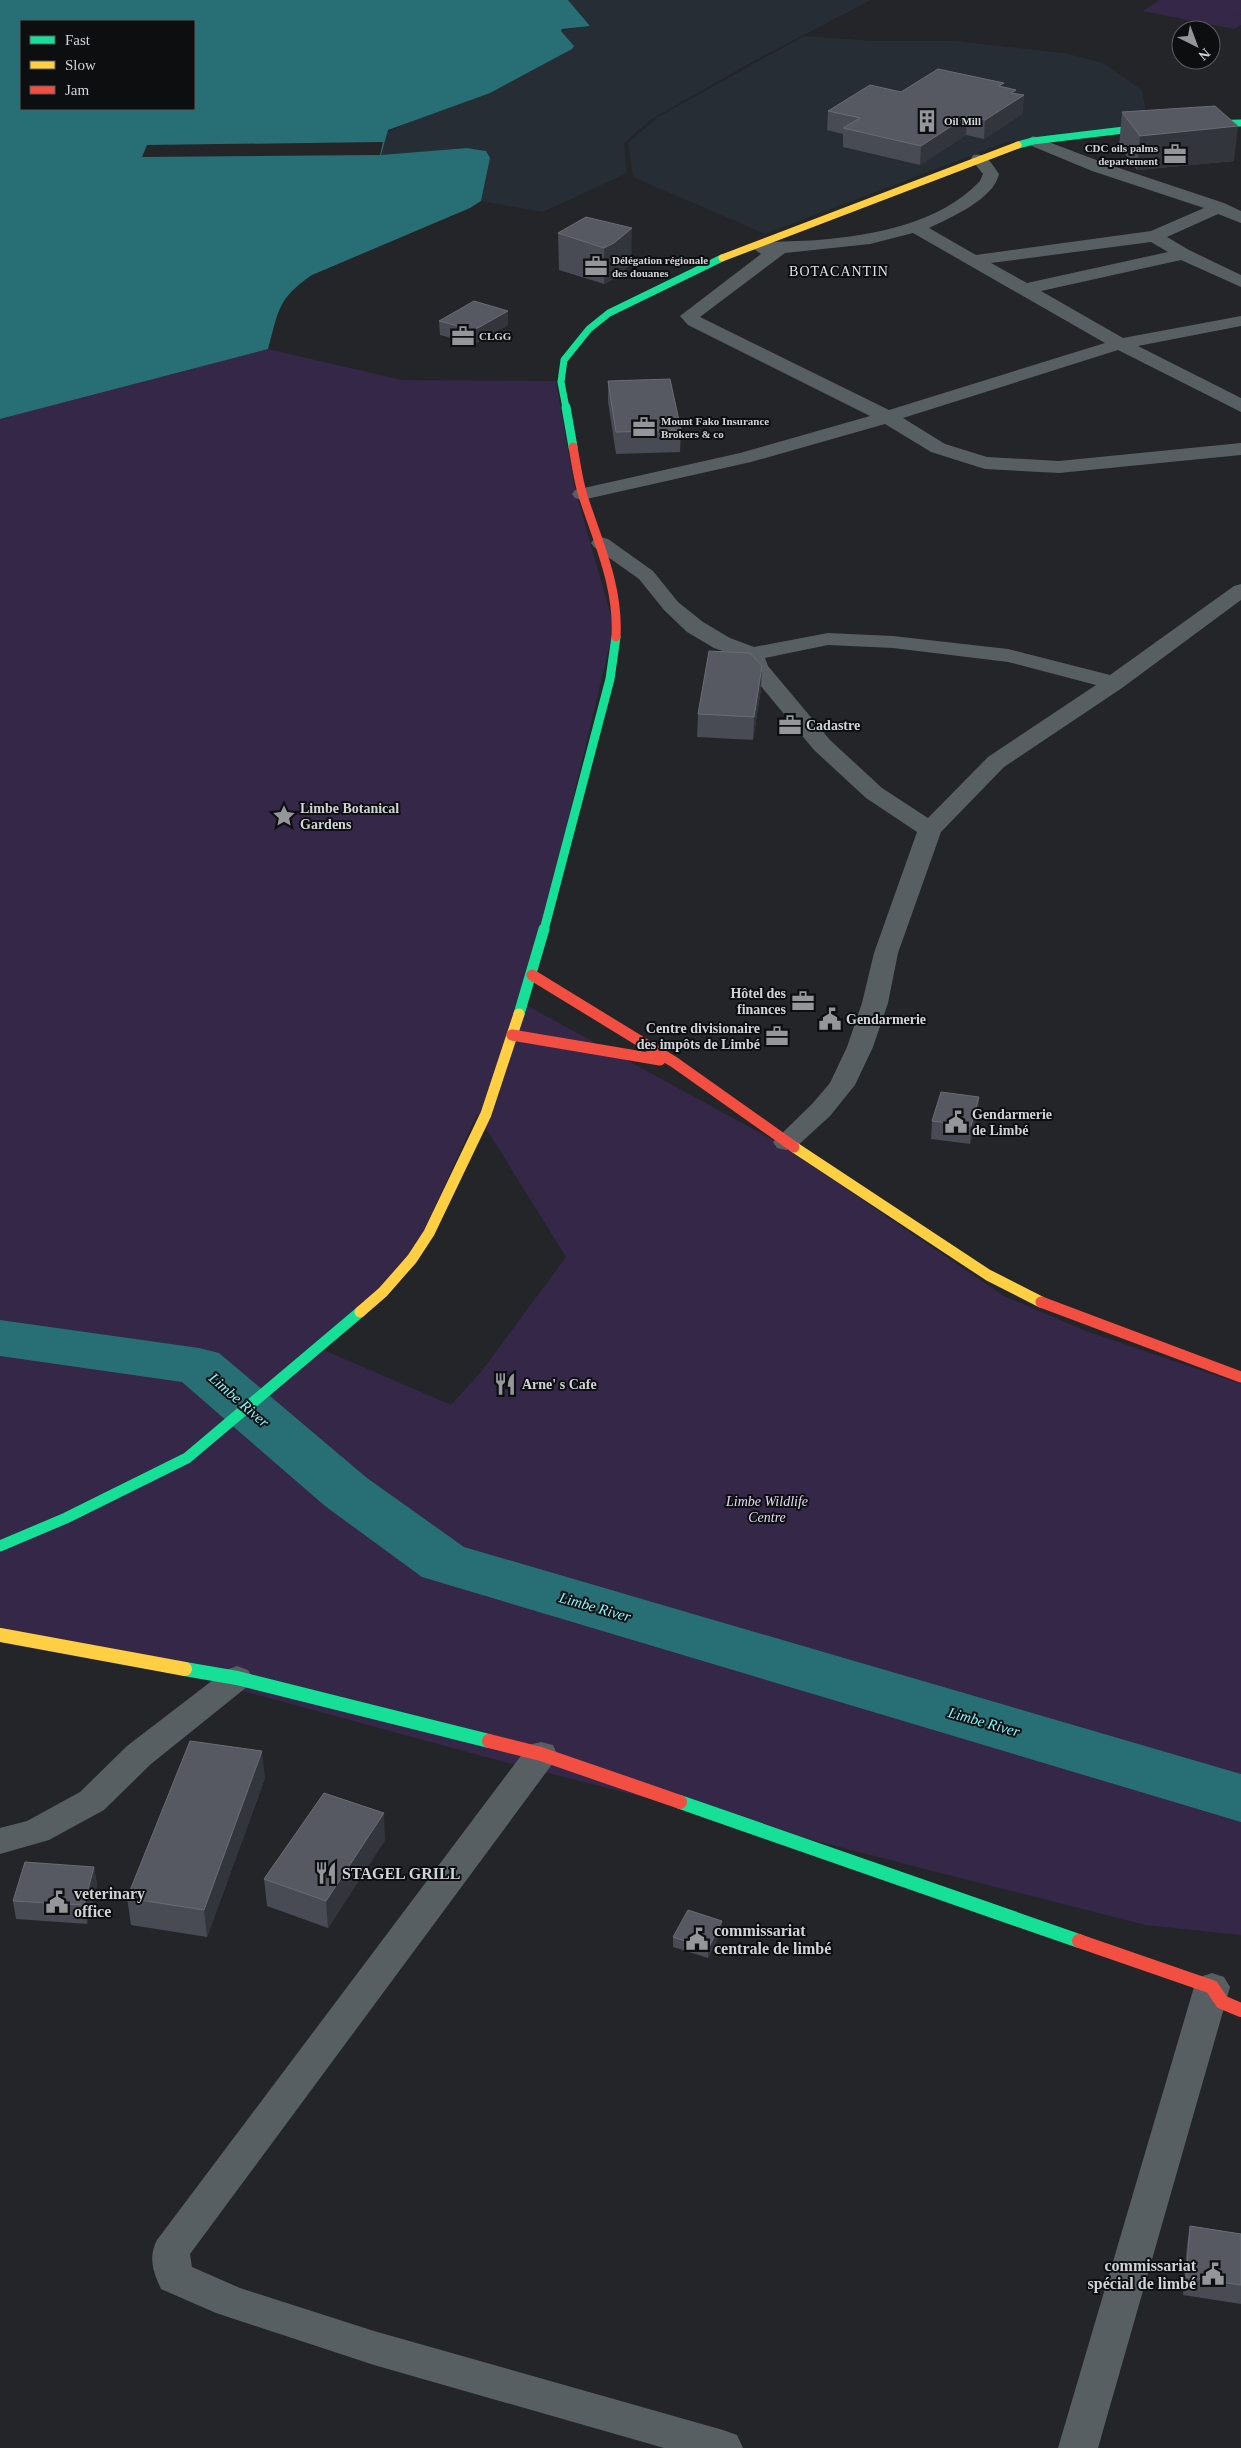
<svg xmlns="http://www.w3.org/2000/svg" width="1241" height="2448" font-family="Georgia,serif">
	<rect width="100%" height="100%" fill="#232528"/>
	<path fill="#262d35" d="M568,0H871L752,62L650,120L624,143L627,173L543,212L481,201L490,158L480,149L467,148L380,155L147,145L386,133L574,45L560,31L590,25Z
		M804,36L874,41H954L1065,53L1103,63L1142,90L1148,125L1007,142L765,234L633,177L628,143L658,117Z"/>
	<path fill="#352748" fill-rule="evenodd" d="M1160,0H1241V15L1234,14L1241,15V25L1234,29L1143,11Z
		M268,349L402,380L556,381L574,485L614,627L524,1004L777,1142L1004,1296L1086,1331L1241,1384V1935L1145,1925L482,1756L191,1677L0,1643V419ZM477,1114L566,1257L481,1372L451,1405L319,1348L411,1260Z"/>
	<path fill="#276f74" fill-rule="evenodd" d="M0,0H568L590,26L562,29L561,31L574,46L572,49L490,93L388,130L381,155L467,148L486,151L490,158L481,201L470,208L312,275C277,299 279,310 268,349L0,419ZM21,21H194V109H21Z"/>
	<path fill="#232528" d="M383,142L380,155L142,157L147,145Z"/>
	<g fill="none" stroke-linecap="round" stroke-linejoin="round">
		<path fill="#276f74" fill-rule="evenodd" d="M0,1320L199,1348L219,1353L367,1478L464,1547L1241,1774V1822L422,1577L325,1506L182,1382L0,1356Z"/>
		<path fill="#585f63" fill-rule="evenodd" d="M1033,136L1104,163L1224,203L1241,211V223L1218,214L1167,237L1189,250L1241,275V287L1181,260L1041,291L1123,338L1241,316V326L1138,346L1241,398V412L1118,350L903,418L945,444L987,457L1059,461L1241,443V455L1059,473L985,469L931,452L885,424L751,462L582,500L575,498L572,494L575,490L740,453L870,416L688,325L680,316L761,254L754,249L757,245C776,240 798,242 818,240C874,235 939,224 980,181L983,174L971,159L973,155C986,152 992,164 999,174C994,199 950,218 929,228L976,255L1151,231L1204,208L1092,171L1027,144L1025,141ZM913,233L1105,343L889,410L700,317L785,253L870,244ZM1151,242L1168,252L1027,283L991,263Z
			M601,537L608,539L653,571L678,602L703,622L730,638L754,647L828,633L893,636L1008,649L1110,675L1234,586L1241,584V600L1122,688L1004,767L941,832L898,953L888,1003L873,1047L855,1085L830,1116L795,1148L786,1150L777,1148L773,1142L812,1104L830,1083L847,1047L862,1003L874,953L917,832L866,798L814,750L750,673L743,658L714,648L687,632L664,610L639,579L594,547L591,543L594,539ZM828,645L893,648L1008,662L1096,685L988,757L928,818L882,788L830,740L768,666L765,658Z
			M237,1666L248,1670L253,1678L248,1686L151,1764L104,1810L49,1840L0,1854V1828L27,1821L80,1792L127,1746L226,1670Z
			M541,1742L553,1745L557,1754L553,1763L190,2254L192,2267L240,2288L374,2331L723,2430L737,2435L743,2448H664L374,2365L216,2313L161,2289C153,2272 148,2257 157,2240L529,1745Z
			M1212,1973L1224,1977L1230,1987L1098,2448H1058L1194,1987L1200,1977Z"/>
		<path stroke="#16e098" stroke-width="7" d="M1198,124L1241,123
			M1018,145L1033,141L1157,126
			M566,408L561,382L564,360L589,329L609,313L722,258"/>
		<path stroke="#16e098" stroke-width="9" d="M566,407L573,447
			M544,930L610,679L616,637"/>
		<path stroke="#16e098" stroke-width="11" d="M519,1014L544,929
			M0,1546L66,1518L187,1458L360,1312"/>
		<path stroke="#16e098" stroke-width="14" d="M185,1669L237,1678L489,1741
			M680,1802L1079,1941"/>
		<path stroke="#ffcf43" stroke-width="7" d="M722,258L1018,145"/>
		<path stroke="#ffcf43" stroke-width="11" d="M794,1147L988,1275L1041,1302
			M360,1312L383,1292L412,1259L429,1233L486,1114L519,1014"/>
		<path stroke="#ffcf43" stroke-width="14" d="M0,1635L185,1669"/>
		<path stroke="#f24e42" stroke-width="9" d="M573,447C576,463 578,480 583,496C598,542 619,587 616,637"/>
		<path stroke="#f24e42" stroke-width="11" d="M532,975L674,1062L794,1147
			M512,1035L660,1060
			M1041,1302L1241,1377"/>
		<path stroke="#f24e42" stroke-width="14" d="M489,1741L541,1754L680,1802
			M1079,1941L1212,1987L1222,2002L1241,2010"/>
	</g>
	<path fill="#484a54" d="M1003,87L1016,90L1015,94L1024,95L1022,114L984,139L966,135L920,165L843,147V134L827,130L828,111L901,92Z
		M1122,112L1234,161L1137,170L1119,146Z
		M586,217L631,264L614,279L604,284L559,270L558,233Z
		M508,311V325L474,344L440,335L439,321Z
		M608,381L681,430L680,452L616,454L608,402Z
		M761,689L753,740L697,737L698,714Z
		M979,1097L978,1115L970,1144L931,1139L932,1121Z
		M265,1778L207,1937L131,1925L127,1898Z
		M385,1840L328,1928L267,1906L264,1879Z
		M94,1867L97,1885L87,1924L16,1919L13,1901Z
		M722,1921V1931L708,1958L673,1947V1937Z
		M1190,2226L1241,2234V2304L1183,2295L1187,2245Z"/>
	<path fill="#33353c" d="M1016,90L1015,101L1024,95L1022,114L984,139L985,120L1011,93Z
		M967,116L966,135L920,165L921,146Z
		M1238,126L1234,161L1137,170L1140,136Z
		M632,228L631,264L614,279L604,284V248Z
		M508,311V325L474,344V330Z
		M762,666L761,689L753,740L754,717Z
		M979,1097L978,1115L970,1144L971,1126Z
		M262,1751L265,1778L207,1937L204,1910Z
		M384,1813L385,1840L328,1928L326,1901Z
		M94,1867L97,1885L87,1924L84,1905Z
		M722,1921V1931L708,1958V1949Z"/>
	<path fill="#575962" stroke="#6a6c74" d="M938,69L1004,83L999,86L1016,90L1011,93L1024,95L985,120L967,116L921,146L843,128L860,118L828,111L870,85L901,92Z
		M1215,106L1238,126L1140,136L1122,112Z
		M586,217L632,228L614,243L604,248L558,233Z
		M474,301L508,311L474,330L439,321Z
		M670,379L681,430L616,432L608,381Z
		M709,651L750,653L762,666L754,717L698,714Z
		M941,1092L979,1097L971,1126L932,1121Z
		M190,1741L262,1751L204,1910L127,1898Z
		M324,1793L384,1813L326,1901L264,1879Z
		M25,1862L94,1867L84,1905L13,1901Z
		M688,1910L722,1921L708,1949L673,1937Z
		M1190,2226L1241,2234V2285L1186,2277Z"/>
	<defs>
		<symbol id="building-bare" viewBox="-9 -9 18 18"><path d="M-4-6H4V6H1V3H-1V6H-4ZM-2.5-4.3h1.7v1.8h-1.7ZM.8-4.3h1.7v1.8H.8ZM-2.5-1h1.7V.8h-1.7ZM.8-1h1.7V.8H.8Z" fill="#949699" stroke="#0c0e10" stroke-width="2.5" paint-order="stroke"/></symbol>
		<symbol id="office-bare" viewBox="-9 -9 18 18"><path d="M-6-3h4V-5.5h4V-3h4V5H-6ZM-1-4.5V-3h2v-1.5ZM-6 0V1H6V0Z" fill="#949699" stroke="#0c0e10" stroke-width="2.5" paint-order="stroke"/></symbol>
		<symbol id="sight-bare" viewBox="-9 -9 18 18"><path d="M0-6L1.8-2.2L6-1.7L2.9 1.2L3.7 5.4L0 3.3L-3.7 5.4L-2.9 1.2L-6-1.7L-1.8-2.2Z" fill="#949699" stroke="#0c0e10" stroke-width="2.5" paint-order="stroke"/></symbol>
		<symbol id="civic-bare" viewBox="-9 -9 18 18"><path d="M-.6-6.5H3V-4.5H.6V-3L4-1V1h2V6H-6V1h2V-1L-.6-3ZM-1.2 2.5V6h2.4V2.5Z" fill="#949699" stroke="#0c0e10" stroke-width="2.5" paint-order="stroke"/></symbol>
		<symbol id="restaurant-bare" viewBox="-9 -9 18 18"><path d="M-5-6h1v4h1v-4h1v4h1v-4h1v5L-1.5 .5V6h-2V.5L-5-1ZM5-6V6H3V1.5H1.5Q1.5-4 5-6Z" fill="#949699" stroke="#0c0e10" stroke-width="2.5" paint-order="stroke"/></symbol>
	</defs>
	<g fill-rule="evenodd">
		<use href="#building-bare" x="911" y="105" width="32" height="32"/>
		<use href="#office-bare" x="1159" y="138" width="32" height="32"/>
		<use href="#office-bare" x="580" y="250" width="32" height="32"/>
		<use href="#office-bare" x="447" y="320" width="32" height="32"/>
		<use href="#office-bare" x="628" y="411" width="32" height="32"/>
		<use href="#office-bare" x="774" y="709" width="32" height="32"/>
		<use href="#sight-bare" x="268" y="800" width="32" height="32"/>
		<use href="#office-bare" x="787" y="985" width="32" height="32"/>
		<use href="#civic-bare" x="814" y="1003" width="32" height="32"/>
		<use href="#office-bare" x="761" y="1020" width="32" height="32"/>
		<use href="#civic-bare" x="940" y="1106" width="32" height="32"/>
		<use href="#restaurant-bare" x="489" y="1368" width="32" height="32"/>
		<use href="#restaurant-bare" x="310" y="1857" width="32" height="32"/>
		<use href="#civic-bare" x="41" y="1886" width="32" height="32"/>
		<use href="#civic-bare" x="681" y="1923" width="32" height="32"/>
		<use href="#civic-bare" x="1197" y="2258" width="32" height="32"/>
	</g>
	<g text-anchor="middle" stroke-width="4" stroke-linejoin="round" paint-order="stroke">
		<g font-size="11" font-weight="bold" fill="#d1d3d6" stroke="#0c0e10" text-anchor="start">
			<text x="944" y="125">Oil Mill</text>
			<text x="1158" y="152" text-anchor="end">CDC oils palms<tspan x="1158" dy="13">departement</tspan></text>
			<text x="612" y="264">Délégation régionale<tspan x="612" dy="13">des douanes</tspan></text>
			<text x="479" y="340">CLGG</text>
			<text x="661" y="425">Mount Fako Insurance<tspan x="661" dy="13">Brokers &amp; co</tspan></text>
		</g>
		<g font-size="14" letter-spacing="1" fill="#dde2e9" stroke="#0c0e10">
			<text x="839" y="276">BOTACANTIN</text>
		</g>
		<g font-size="14" font-weight="bold" fill="#d1d3d6" stroke="#0c0e10" text-anchor="start">
			<text x="806" y="730">Cadastre</text>
			<text x="300" y="813">Limbe Botanical<tspan x="300" dy="16">Gardens</tspan></text>
			<text x="786" y="998" text-anchor="end">Hôtel des<tspan x="786" dy="16">finances</tspan></text>
			<text x="846" y="1024">Gendarmerie</text>
			<text x="760" y="1033" text-anchor="end">Centre divisionaire<tspan x="760" dy="16">des impôts de Limbé</tspan></text>
			<text x="972" y="1119">Gendarmerie<tspan x="972" dy="16">de Limbé</tspan></text>
			<text x="522" y="1389">Arne' s Cafe</text>
		</g>
		<g font-size="14" font-style="italic" fill="#e5d9f7" stroke="#0c0e10">
			<text x="767" y="1506">Limbe Wildlife<tspan x="767" dy="16">Centre</tspan></text>
		</g>
		<g font-size="15" font-style="italic" fill="#83f7fe" stroke="#0c0e10">
			<text transform="translate(239 1400) rotate(41)" y="5">Limbe River</text>
			<text transform="translate(595 1607) rotate(16)" y="5">Limbe River</text>
			<text transform="translate(984 1722) rotate(16)" y="5">Limbe River</text>
		</g>
		<g font-size="16" font-weight="bold" fill="#d1d3d6" stroke="#0c0e10" text-anchor="start">
			<text x="342" y="1879">STAGEL GRILL</text>
			<text x="74" y="1899">veterinary<tspan x="74" dy="18">office</tspan></text>
			<text x="714" y="1936">commissariat<tspan x="714" dy="18">centrale de limbé</tspan></text>
			<text x="1196" y="2271" text-anchor="end">commissariat<tspan x="1196" dy="18">spécial de limbé</tspan></text>
		</g>
	</g>
	<rect x="20" y="20" width="175" height="90" fill="#0c0e10" stroke="#5b5d5f"/>
	<rect x="30" y="36" width="25" height="8" fill="#16e098" stroke="#5b5d5f"/>
	<text x="65" y="45" font-size="15" fill="#d1d3d6">Fast</text>
	<rect x="30" y="61" width="25" height="8" fill="#ffcf43" stroke="#5b5d5f"/>
	<text x="65" y="70" font-size="15" fill="#d1d3d6">Slow</text>
	<rect x="30" y="86" width="25" height="8" fill="#f24e42" stroke="#5b5d5f"/>
	<text x="65" y="95" font-size="15" fill="#d1d3d6">Jam</text>
	<g transform="translate(1196 45) rotate(138)"><circle r="24" fill="#0c0e10" stroke="#5b5d5f"/>
	<path d="M0-4L9 19L0 12L-9 19Z" fill="#949699"/>
	<text y="-8" font-size="14" font-weight="bold" text-anchor="middle" fill="#d1d3d6">N</text>
	</g>
</svg>
